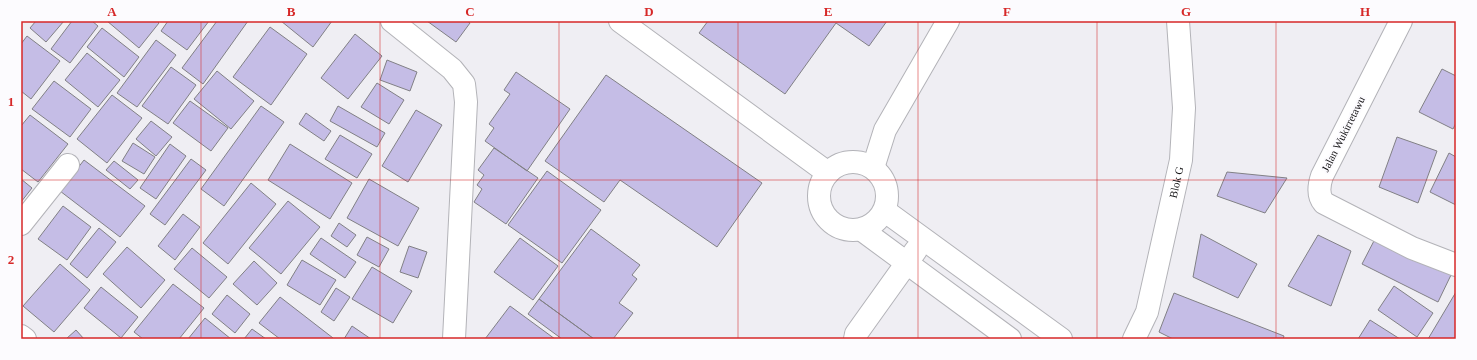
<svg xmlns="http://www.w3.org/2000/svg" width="1477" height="360" font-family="Georgia,serif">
	<rect width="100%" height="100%" fill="#efeef3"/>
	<path fill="#c5bde6" stroke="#818085" d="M36,21H64L46,42L30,28Z
		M72,21H92L98,26L70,63L51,49Z
		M107,21H157L159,23L139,48Z
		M168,21H209L187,50L161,31Z
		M217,21H248L203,84L182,68Z
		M281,21H332L313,47Z
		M427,21H467L470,23L456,42Z
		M708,21H887L869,46L836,23L785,94L699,33Z
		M270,27L307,54L271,105L233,77Z
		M102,28L139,57L124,77L87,47Z
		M355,34L382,56L348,99L321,78Z
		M27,36L60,61L31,99L21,91V44Z
		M156,40L176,55L137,107L117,93Z
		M87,53L120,80L98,107L65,80Z
		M387,60L417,72L410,91L380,80Z
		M171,67L196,85L168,124L142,106Z
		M1442,69L1456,76V123L1453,129L1419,112Z
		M217,71L254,101L231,129L194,99Z
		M516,72L570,109L527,171L485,141L494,128L489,124L510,94L504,90Z
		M606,75L762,183L717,247L620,180L604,202L545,161Z
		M54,81L91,109L70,137L32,109Z
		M377,83L404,100L389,124L361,107Z
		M112,95L142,118L107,163L77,139Z
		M190,101L228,128L211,151L173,123Z
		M261,106L284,122L224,206L201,189Z
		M338,106L385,133L377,147L330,121Z
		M416,110L442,125L408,182L382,166Z
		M306,113L331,131L324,141L299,124Z
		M30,115L68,144L38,182L21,169V126Z
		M151,121L172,137L156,156L136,139Z
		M340,135L372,154L357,178L325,159Z
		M1397,137L1437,151L1418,203L1379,187Z
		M133,143L155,157L144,174L122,161Z
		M170,144L186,156L156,199L140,188Z
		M290,144L352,183L330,219L268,180Z
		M494,148L538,178L506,224L474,202L482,189L477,185L484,175L478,170Z
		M1449,153L1456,157V205L1430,192Z
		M191,159L206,170L165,225L150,214Z
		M84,160L145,206L120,237L60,191Z
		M114,161L138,180L130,189L106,170Z
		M547,171L601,210L562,263L508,225Z
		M1227,172L1287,178L1265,213L1217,196Z
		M21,179L32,188L21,202Z
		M369,179L419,208L398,246L347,218Z
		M251,183L276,204L228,264L203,243Z
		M288,201L320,227L281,274L249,248Z
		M63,206L91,227L67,260L38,239Z
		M183,214L200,227L175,260L158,246Z
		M339,223L356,235L347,247L331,236Z
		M99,228L116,242L87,278L70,264Z
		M591,229L640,265L632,275L637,279L619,303L633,313L613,339H594L539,299Z
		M1201,234L1257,264L1238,298L1193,277Z
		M1318,235L1351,251L1331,306L1288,286Z
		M367,237L389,249L379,267L357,255Z
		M1376,237L1451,275L1438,302L1362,264Z
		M321,238L356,262L345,278L310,254Z
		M520,238L558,266L533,300L494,272Z
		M409,246L427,252L418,278L400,272Z
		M127,247L165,280L141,308L103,274Z
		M192,248L227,277L209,298L174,269Z
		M302,260L336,280L320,305L287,285Z
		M254,261L277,283L257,305L233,284Z
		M60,264L90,290L54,332L23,306Z
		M372,267L412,291L393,323L352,299Z
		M173,284L204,308L179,339H143L134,332Z
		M1394,286L1433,313L1417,337L1378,310Z
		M101,287L138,317L121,338L84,308Z
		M336,288L350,297L334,321L321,312Z
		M1456,292V339H1428Z
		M1174,293L1284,336L1283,339H1173L1159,332Z
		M227,295L250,314L235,333L212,314Z
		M280,297L333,338L332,339H280L259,323Z
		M539,299L594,339H562L528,314Z
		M510,306L555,339H485Z
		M205,318L231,339H188Z
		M1370,320L1400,339H1358Z
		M352,326L371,339H344Z
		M252,329L266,339H244Z
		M76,330L84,339H66Z"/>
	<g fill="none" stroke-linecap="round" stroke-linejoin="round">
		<defs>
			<g id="minor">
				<path d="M392,21L452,69L464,84L466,102L454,339"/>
				<path d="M620,21L828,173"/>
				<path d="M1401,21L1322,176C1319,185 1317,195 1324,203L1412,248L1456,265"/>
				<circle cx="853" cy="196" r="34"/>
				<path d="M873,168L885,130L948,21"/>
				<path d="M885,211L1061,339"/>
				<path d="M21,224L68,165"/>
				<path d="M862,230L1010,339"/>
				<path d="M21,336L25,339"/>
				<path d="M855,339L856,334L916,250"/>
				<path id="s1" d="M1134,339L1147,312L1181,160L1184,108L1178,21"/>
			</g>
		</defs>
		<use href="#minor" stroke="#b3b3b8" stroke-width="24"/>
		<use href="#minor" stroke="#fff" stroke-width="22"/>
	</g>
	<path fill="none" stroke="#d62828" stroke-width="1" stroke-opacity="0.55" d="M201,21V339M380,21V339M559,21V339M738,21V339M918,21V339M1097,21V339M1276,21V339M21,180H1456"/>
	<g text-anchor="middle" stroke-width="4" stroke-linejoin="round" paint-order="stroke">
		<g font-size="11" fill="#131214" stroke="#fcfbfe">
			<text transform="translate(1343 134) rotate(-63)" y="4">Jalan Wukirretawu</text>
			<text dy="4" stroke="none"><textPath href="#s1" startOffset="163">Blok G</textPath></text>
		</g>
	</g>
	<rect width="1477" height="360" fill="none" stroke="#fcfbfe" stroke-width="44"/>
	<rect x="22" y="22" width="1433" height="316" fill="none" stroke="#d62828" stroke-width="1.5"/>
	<g font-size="13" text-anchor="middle" font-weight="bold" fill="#d62828">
		<text x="112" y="16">A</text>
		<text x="291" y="16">B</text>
		<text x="470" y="16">C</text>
		<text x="649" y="16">D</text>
		<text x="828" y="16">E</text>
		<text x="1007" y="16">F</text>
		<text x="1186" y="16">G</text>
		<text x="1365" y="16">H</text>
		<text x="11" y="106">1</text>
		<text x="11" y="264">2</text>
	</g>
</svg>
